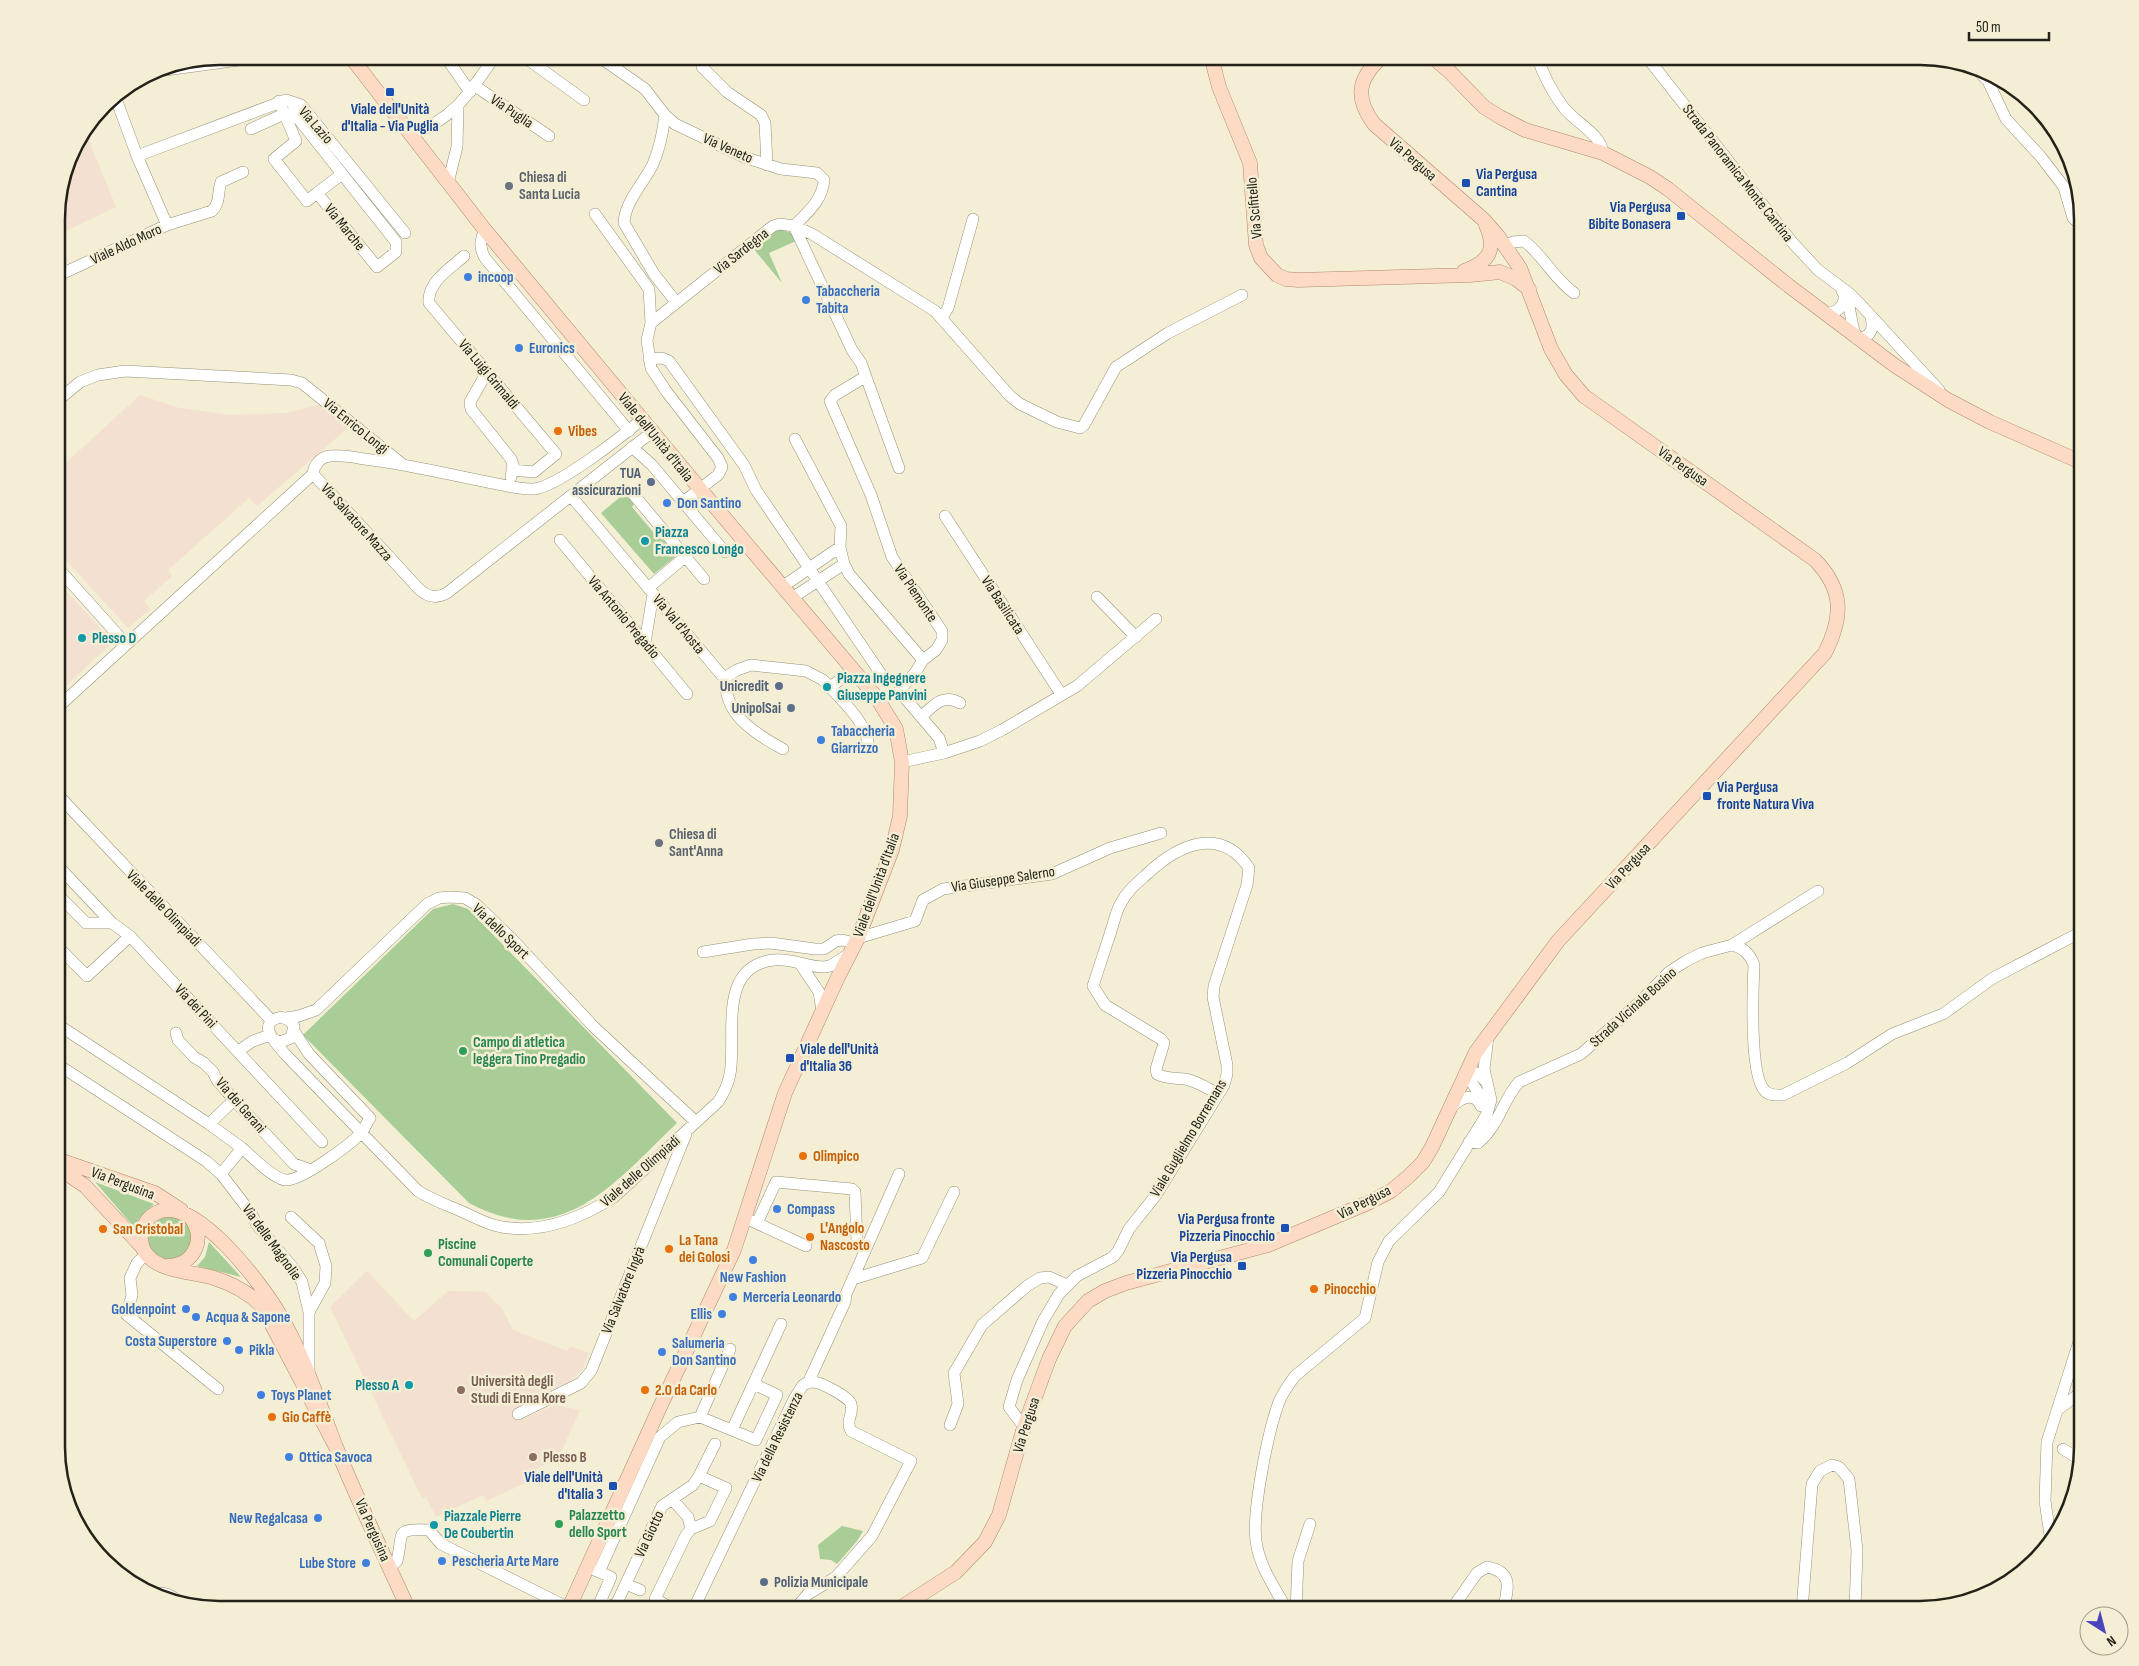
<svg xmlns="http://www.w3.org/2000/svg" width="2139" height="1666" font-family="'Sofia Sans Condensed',sans-serif">
	<rect width="100%" height="100%" fill="#f3eed4"/>
	<path fill="#f3e0d0" d="M85,131L116,207L57,235V208L69,156Z
		M140,395L179,408L230,415L286,413L321,404L348,428L257,506L249,498L168,570L172,576L144,601L150,609L128,628L57,550V471Z
		M57,581L113,642L57,694Z
		M367,1271L414,1321L448,1291L486,1292L503,1310L513,1330L567,1351L570,1346L589,1353L582,1370L571,1381L532,1399L533,1402L515,1410L520,1420L555,1405L580,1410L561,1452L550,1462L527,1474L530,1481L486,1501L483,1495L436,1517L426,1497L422,1498L330,1307Z"/>
	<path fill="#a9cd96" d="M779,229L792,233L796,241L769,253L782,283L752,247Z
		M625,493L634,504L632,507L654,533L656,531L675,553V557L654,574L601,513Z
		M453,904L468,909L677,1123C615,1182 562,1253 469,1203L303,1035L433,909Z
		M95,1182L154,1204L139,1218L135,1228Z
		M168,1215L186,1220L194,1238L186,1255C180,1257 172,1260 166,1260C162,1260 159,1257 156,1254C138,1238 151,1222 168,1215Z
		M209,1242L241,1277L197,1266L205,1257Z
		M842,1526L863,1531L857,1541L837,1564L831,1560L820,1559L818,1545Z"/>
	<g fill="none" stroke-linecap="round" stroke-linejoin="round">
		<defs>
			<path id="minor" d="M445,56L470,92
				M523,56L584,100
				M598,56L645,89L665,115L675,124L744,157L781,169L817,173L824,180C822,201 808,212 794,226L812,234L935,311L1010,396L1020,404L1057,422L1080,428L1084,425L1116,367L1168,333L1242,295
				M1537,56C1543,75 1552,92 1564,108C1576,123 1601,134 1603,153
				M1646,56L1792,242L1818,270L1850,294L1861,305L1939,390
				M1972,65L1988,81L2006,119L2041,157L2064,187L2073,218L2083,227
				M702,67L727,92L761,115L765,123L767,165
				M151,72L239,60L250,56
				M475,86L549,136
				M115,96L137,156L167,225
				M279,101L296,141L274,159L307,201L317,193L377,267L396,252V242L297,117L292,102
				M665,115C663,132 660,148 653,164C644,183 625,201 624,223L654,274L676,302
				M251,129L284,114
				M410,134C453,121 471,91 495,56
				M137,156L286,100L301,105L405,233
				M448,183L457,147L458,107
				M317,193L342,174
				M595,214L649,289L651,323
				M485,230C480,240 479,248 485,258L629,431
				M1506,246L1513,242L1524,241C1544,256 1553,278 1574,293
				M464,256C451,268 427,282 429,303L556,454L534,472L512,470
				M57,276L167,225L212,211C221,201 217,194 221,182L243,172
				M1842,291C1853,307 1849,322 1857,339C1871,337 1874,330 1871,317
				M1826,314C1837,312 1843,308 1845,296
				M942,318L948,308L973,219
				M649,359L662,358L669,361L744,465L756,490L883,677
				M487,372L470,402L471,409L511,459L513,465L511,477
				M865,377L835,395L830,401L871,495L892,557L942,631V640L936,650L923,660L915,673L899,691L939,738L944,753
				M57,401L80,382L98,375L125,371L291,380L302,383L402,464
				M795,439L841,526L840,547L844,564L849,574L923,660
				M632,447L652,465L725,552
				M313,474C314,465 320,457 330,456C341,455 354,457 364,459C408,464 450,475 492,483C505,485 520,490 534,489C557,487 623,436 642,419
				M633,494L704,579
				M571,496L724,678C726,689 727,700 733,709C743,726 766,740 783,749
				M683,502L718,475L722,467L718,458L666,391L651,368L647,340L651,323L773,226L780,224L794,226L852,350L861,363L899,468
				M945,516L1061,694
				M560,540L687,694
				M57,567L126,644
				M782,587L840,547
				M648,588L685,557
				M1097,597L1136,637
				M792,598L844,564
				M645,643L653,594
				M854,670L830,687C847,706 867,723 869,749
				M724,678L737,670L751,665L806,671L823,680L830,687
				M57,708L313,474L418,588C427,597 436,599 447,593L652,432
				M921,717C933,706 943,693 960,703
				M902,762L944,753L980,741L1002,730L1077,686L1156,619
				M57,794L272,1021
				M57,865L112,923
				M57,894L86,923H112L130,936L322,1142
				M858,938L915,921L923,900L943,889L1052,874L1110,848L1161,833
				M1732,945C1743,947 1750,954 1754,965C1753,987 1749,1076 1765,1091C1770,1096 1776,1095 1783,1095L1847,1063L1892,1034L1943,1014L1993,978L2083,931
				M57,946L87,976L130,936
				M703,952L753,944L771,943L815,949H824L836,941L842,940L855,943
				M801,965L819,992L822,1011
				M286,1018L299,1016L316,1010L427,904L439,898L450,897L465,898L477,905L512,939L594,1027L696,1122
				M57,1024L209,1124L242,1148
				M176,1033L178,1040L194,1057L204,1063L213,1072L217,1080L234,1100L294,1164L311,1170
				M273,1039L280,1042L291,1038L294,1026L289,1020L281,1017C255,1023 276,1043 285,1054L418,1191C432,1200 447,1205 463,1212C476,1218 488,1225 502,1227C542,1234 581,1218 614,1197L718,1102C724,1093 728,1085 730,1074C737,1038 716,966 774,960C791,958 807,967 824,967L830,966L849,954
				M238,1051L253,1041L270,1035
				M57,1064L206,1161L221,1174L242,1148C252,1157 273,1178 285,1180C300,1182 351,1144 362,1132C365,1128 367,1122 370,1118L309,1054L294,1031
				M1481,1104L1478,1092L1465,1072C1476,1070 1480,1075 1487,1083
				M1451,1108C1459,1099 1474,1090 1481,1106
				M209,1124L234,1100
				M1469,1142L1478,1143C1500,1124 1502,1101 1519,1082L1581,1054L1641,1001L1669,972L1686,961L1702,953L1732,945L1818,891
				M221,1174L251,1213L257,1225L294,1269L302,1282L309,1312V1371
				M291,1217L319,1243L326,1266L325,1283L309,1312
				M752,1221L806,1246
				M757,1223L776,1182L852,1189L855,1192L857,1242L865,1251
				M146,1254L137,1263L130,1278L132,1295L127,1315L218,1389
				M853,1279L922,1258L954,1192
				M808,1383L845,1302L846,1294L899,1174
				M2057,1410L2083,1391
				M518,1414L581,1383L591,1371L686,1134
				M700,1417L730,1349
				M950,1425L958,1404L954,1373L982,1325L1027,1286L1040,1278L1049,1277L1067,1285
				M1024,1427L1009,1407L1017,1380L1043,1321L1059,1294L1077,1276L1113,1257L1118,1251L1129,1229L1156,1195L1224,1085L1227,1074V1065L1213,997L1214,986L1247,885L1249,868C1220,825 1178,845 1147,874C1137,883 1127,891 1121,903C1116,911 1114,922 1111,931C1105,949 1099,968 1093,986L1105,1005L1161,1039L1164,1043L1156,1069L1157,1074C1166,1079 1175,1078 1185,1079C1197,1081 1207,1088 1218,1094
				M732,1430L781,1324
				M2063,1449L2081,1460
				M672,1499L688,1517L691,1529
				M2051,1542L2045,1501L2047,1442L2083,1329
				M390,1567L397,1561C404,1533 393,1528 429,1530L441,1544L569,1608
				M592,1569L611,1577L600,1602L615,1607L662,1506L693,1485L699,1476L715,1444
				M599,1572L660,1437L678,1422L700,1417L756,1440L777,1395L754,1384
				M626,1584L640,1590
				M152,1594C165,1591 171,1595 181,1603
				M666,1605L655,1599L686,1535L691,1529L710,1521L726,1488L699,1476
				M693,1610L794,1399L803,1385C806,1383 811,1382 814,1382C822,1383 849,1397 851,1404C854,1415 845,1419 851,1431L911,1461L872,1536L836,1577L808,1594L794,1610
				M1287,1610C1275,1588 1259,1566 1256,1541C1252,1511 1268,1431 1279,1402C1283,1392 1289,1384 1295,1376L1365,1318L1378,1262L1389,1241L1439,1192L1487,1114L1491,1100L1484,1069L1488,1037
				M1296,1610L1298,1561L1310,1524
				M1451,1610L1477,1573L1487,1567C1514,1572 1508,1589 1503,1610
				M1802,1610L1812,1484L1820,1471L1832,1465L1839,1467L1849,1479L1857,1550L1855,1610"/>
			<path id="major" d="M350,56L485,230L700,489L877,698L896,729L902,762L900,816L892,850L858,938L838,977L785,1093L734,1250L659,1409L568,1610
				M1211,56L1219,87L1250,163L1256,245L1261,258L1277,275L1286,279L1298,280L1470,275L1500,272L1516,279L1529,289
				M1431,56L1449,71L1484,107L1500,117L1525,130L1603,153L1650,177L1668,189L1789,286L1894,365L1948,400L1990,422L2083,463
				M1464,271C1489,262 1497,250 1486,225
				M57,1159L155,1193L181,1210
				M57,1167L85,1186L143,1248
				M168,1266C195,1265 206,1238 191,1218
				M337,1449L262,1306C249,1293 233,1284 214,1278C194,1272 161,1272 147,1255C136,1242 142,1220 156,1213C194,1192 263,1286 280,1315C304,1356 319,1403 336,1447C358,1501 383,1553 407,1606L410,1610
				M897,1610L956,1572L985,1542L999,1515L1024,1427L1049,1359L1065,1326L1088,1301L1105,1291L1126,1283L1268,1245L1368,1203L1391,1191L1408,1177L1423,1162L1432,1147L1476,1052L1558,941L1825,653C1843,617 1844,590 1815,560L1584,396L1566,375L1551,349L1520,268L1498,236L1484,220L1374,124C1354,97 1358,78 1383,56"/>
		</defs>
		<use href="#minor" stroke="#959178" stroke-width="12"/>
		<use href="#major" stroke="#b0896e" stroke-width="15"/>
		<use href="#minor" stroke="#fff" stroke-width="11"/>
		<use href="#major" stroke="#fddac4" stroke-width="14"/>
	</g>
	<g fill="#1a4fb4" stroke="#f3eed4" stroke-width="2">
		<rect x="385" y="87" width="10" height="10" rx="2.5"/>
		<rect x="1461" y="178" width="10" height="10" rx="2.5"/>
		<rect x="1676" y="211" width="10" height="10" rx="2.5"/>
		<rect x="1702" y="791" width="10" height="10" rx="2.5"/>
		<rect x="785" y="1053" width="10" height="10" rx="2.5"/>
		<rect x="1280" y="1223" width="10" height="10" rx="2.5"/>
		<rect x="1237" y="1261" width="10" height="10" rx="2.5"/>
		<rect x="608" y="1481" width="10" height="10" rx="2.5"/>
	</g>
	<g fill="#6b7280" stroke="#f3eed4" stroke-width="2">
		<circle cx="509" cy="186" r="5"/>
		<circle cx="659" cy="843" r="5"/>
	</g>
	<g fill="#3f7fe0" stroke="#f3eed4" stroke-width="2">
		<circle cx="468" cy="277" r="5"/>
		<circle cx="806" cy="300" r="5"/>
		<circle cx="519" cy="348" r="5"/>
		<circle cx="667" cy="503" r="5"/>
		<circle cx="821" cy="740" r="5"/>
		<circle cx="777" cy="1209" r="5"/>
		<circle cx="753" cy="1260" r="5"/>
		<circle cx="733" cy="1297" r="5"/>
		<circle cx="186" cy="1309" r="5"/>
		<circle cx="722" cy="1314" r="5"/>
		<circle cx="196" cy="1317" r="5"/>
		<circle cx="227" cy="1341" r="5"/>
		<circle cx="239" cy="1350" r="5"/>
		<circle cx="662" cy="1352" r="5"/>
		<circle cx="261" cy="1395" r="5"/>
		<circle cx="289" cy="1457" r="5"/>
		<circle cx="318" cy="1518" r="5"/>
		<circle cx="442" cy="1561" r="5"/>
		<circle cx="366" cy="1563" r="5"/>
	</g>
	<g fill="#e8710a" stroke="#f3eed4" stroke-width="2">
		<circle cx="558" cy="431" r="5"/>
		<circle cx="803" cy="1156" r="5"/>
		<circle cx="103" cy="1229" r="5"/>
		<circle cx="810" cy="1237" r="5"/>
		<circle cx="669" cy="1249" r="5"/>
		<circle cx="1314" cy="1289" r="5"/>
		<circle cx="645" cy="1390" r="5"/>
		<circle cx="272" cy="1417" r="5"/>
	</g>
	<g fill="#5c6f8a" stroke="#f3eed4" stroke-width="2">
		<circle cx="651" cy="482" r="5"/>
		<circle cx="779" cy="686" r="5"/>
		<circle cx="791" cy="708" r="5"/>
		<circle cx="764" cy="1582" r="5"/>
	</g>
	<g fill="#0f9aa8" stroke="#f3eed4" stroke-width="2">
		<circle cx="645" cy="541" r="5"/>
		<circle cx="82" cy="638" r="5"/>
		<circle cx="827" cy="687" r="5"/>
		<circle cx="409" cy="1385" r="5"/>
		<circle cx="434" cy="1525" r="5"/>
	</g>
	<g fill="#2e9e5b" stroke="#f3eed4" stroke-width="2">
		<circle cx="463" cy="1051" r="5"/>
		<circle cx="428" cy="1253" r="5"/>
		<circle cx="559" cy="1524" r="5"/>
	</g>
	<g fill="#8d6e63" stroke="#f3eed4" stroke-width="2">
		<circle cx="461" cy="1390" r="5"/>
		<circle cx="533" cy="1457" r="5"/>
	</g>
	<g text-anchor="middle" stroke-width="5" stroke-linejoin="round" paint-order="stroke">
		<g font-size="15" font-weight="bold" fill="#164399" stroke="#f3eed4" text-anchor="end">
			<text x="390" y="114" text-anchor="middle">Viale dell'Unità<tspan x="390" dy="17">d'Italia - Via Puglia</tspan></text>
			<text x="1476" y="179" text-anchor="start">Via Pergusa<tspan x="1476" dy="17">Cantina</tspan></text>
			<text x="1671" y="212">Via Pergusa<tspan x="1671" dy="17">Bibite Bonasera</tspan></text>
			<text x="1717" y="792" text-anchor="start">Via Pergusa<tspan x="1717" dy="17">fronte Natura Viva</tspan></text>
			<text x="800" y="1054" text-anchor="start">Viale dell'Unità<tspan x="800" dy="17">d'Italia 36</tspan></text>
			<text x="1275" y="1224">Via Pergusa fronte<tspan x="1275" dy="17">Pizzeria Pinocchio</tspan></text>
			<text x="1232" y="1262">Via Pergusa<tspan x="1232" dy="17">Pizzeria Pinocchio</tspan></text>
			<text x="603" y="1482">Viale dell'Unità<tspan x="603" dy="17">d'Italia 3</tspan></text>
		</g>
		<g font-size="15" fill="#242218" stroke="#f3eed4">
			<text transform="translate(512 111) rotate(34)" y="5">Via Puglia</text>
			<text transform="translate(316 125) rotate(49)" y="5">Via Lazio</text>
			<text transform="translate(728 148) rotate(24)" y="5">Via Veneto</text>
			<text transform="translate(1413 159) rotate(41)" y="5">Via Pergusa</text>
			<text transform="translate(1738 173) rotate(52)" y="5">Strada Panoramica Monte Cantina</text>
			<text transform="translate(1254 208) rotate(-95)" y="5">Via Scifitello</text>
			<text transform="translate(345 227) rotate(51)" y="5">Via Marche</text>
			<text transform="translate(126 244) rotate(-25)" y="5">Viale Aldo Moro</text>
			<text transform="translate(741 251) rotate(-38)" y="5">Via Sardegna</text>
			<text transform="translate(489 374) rotate(50)" y="5">Via Luigi Grimaldi</text>
			<text transform="translate(356 426) rotate(39)" y="5">Via Enrico Longi</text>
			<text transform="translate(656 437) rotate(51)" y="5">Viale dell'Unità d'Italia</text>
			<text transform="translate(1683 466) rotate(35)" y="5">Via Pergusa</text>
			<text transform="translate(357 522) rotate(48)" y="5">Via Salvatore Mazza</text>
			<text transform="translate(916 593) rotate(56)" y="5">Via Piemonte</text>
			<text transform="translate(1003 605) rotate(57)" y="5">Via Basilicata</text>
			<text transform="translate(624 617) rotate(50)" y="5">Via Antonio Pregadio</text>
			<text transform="translate(679 624) rotate(50)" y="5">Via Val d'Aosta</text>
			<text transform="translate(1628 866) rotate(-47)" y="5">Via Pergusa</text>
			<text transform="translate(1003 879) rotate(-9)" y="5">Via Giuseppe Salerno</text>
			<text transform="translate(876 885) rotate(-70)" y="5">Viale dell'Unità d'Italia</text>
			<text transform="translate(164 908) rotate(46)" y="5">Viale delle Olimpiadi</text>
			<text transform="translate(501 931) rotate(44)" y="5">Via dello Sport</text>
			<text transform="translate(196 1006) rotate(47)" y="5">Via dei Pini</text>
			<text transform="translate(1633 1007) rotate(-42)" y="5">Strada Vicinale Bosino</text>
			<text transform="translate(241 1105) rotate(49)" y="5">Via dei Gerani</text>
			<text transform="translate(1188 1138) rotate(-59)" y="5">Viale Guglielmo Borremans</text>
			<text transform="translate(640 1171) rotate(-41)" y="5">Viale delle Olimpiadi</text>
			<text transform="translate(123 1183) rotate(21)" y="5">Via Pergusina</text>
			<text transform="translate(1364 1202) rotate(-27)" y="5">Via Pergusa</text>
			<text transform="translate(272 1242) rotate(54)" y="5">Via delle Magnolie</text>
			<text transform="translate(623 1290) rotate(-68)" y="5">Via Salvatore Ingrà</text>
			<text transform="translate(1026 1425) rotate(-72)" y="5">Via Pergusa</text>
			<text transform="translate(777 1437) rotate(-64)" y="5">Via della Resistenza</text>
			<text transform="translate(373 1530) rotate(66)" y="5">Via Pergusina</text>
			<text transform="translate(649 1534) rotate(-65)" y="5">Via Giotto</text>
		</g>
		<g font-size="15" font-weight="bold" fill="#5b616d" stroke="#f3eed4" text-anchor="start">
			<text x="519" y="182">Chiesa di<tspan x="519" dy="17">Santa Lucia</tspan></text>
			<text x="669" y="839">Chiesa di<tspan x="669" dy="17">Sant'Anna</tspan></text>
		</g>
		<g font-size="15" font-weight="bold" fill="#366cbe" stroke="#f3eed4" text-anchor="start">
			<text x="478" y="282">incoop</text>
			<text x="816" y="296">Tabaccheria<tspan x="816" dy="17">Tabita</tspan></text>
			<text x="529" y="353">Euronics</text>
			<text x="677" y="508">Don Santino</text>
			<text x="831" y="736">Tabaccheria<tspan x="831" dy="17">Giarrizzo</tspan></text>
			<text x="787" y="1214">Compass</text>
			<text x="753" y="1282" text-anchor="middle">New Fashion</text>
			<text x="743" y="1302">Merceria Leonardo</text>
			<text x="176" y="1314" text-anchor="end">Goldenpoint</text>
			<text x="712" y="1319" text-anchor="end">Ellis</text>
			<text x="206" y="1322">Acqua &amp; Sapone</text>
			<text x="217" y="1346" text-anchor="end">Costa Superstore</text>
			<text x="672" y="1348">Salumeria<tspan x="672" dy="17">Don Santino</tspan></text>
			<text x="249" y="1355">Pikla</text>
			<text x="271" y="1400">Toys Planet</text>
			<text x="299" y="1462">Ottica Savoca</text>
			<text x="308" y="1523" text-anchor="end">New Regalcasa</text>
			<text x="452" y="1566">Pescheria Arte Mare</text>
			<text x="356" y="1568" text-anchor="end">Lube Store</text>
		</g>
		<g font-size="15" font-weight="bold" fill="#c56008" stroke="#f3eed4" text-anchor="start">
			<text x="568" y="436">Vibes</text>
			<text x="813" y="1161">Olimpico</text>
			<text x="820" y="1233">L'Angolo<tspan x="820" dy="17">Nascosto</tspan></text>
			<text x="113" y="1234">San Cristobal</text>
			<text x="679" y="1245">La Tana<tspan x="679" dy="17">dei Golosi</tspan></text>
			<text x="1324" y="1294">Pinocchio</text>
			<text x="655" y="1395">2.0 da Carlo</text>
			<text x="282" y="1422">Gio Caffè</text>
		</g>
		<g font-size="15" font-weight="bold" fill="#4e5e75" stroke="#f3eed4" text-anchor="end">
			<text x="641" y="478">TUA<tspan x="641" dy="17">assicurazioni</tspan></text>
			<text x="769" y="691">Unicredit</text>
			<text x="781" y="713">UnipolSai</text>
			<text x="774" y="1587" text-anchor="start">Polizia Municipale</text>
		</g>
		<g font-size="15" font-weight="bold" fill="#0d838f" stroke="#f3eed4" text-anchor="start">
			<text x="655" y="537">Piazza<tspan x="655" dy="17">Francesco Longo</tspan></text>
			<text x="92" y="643">Plesso D</text>
			<text x="837" y="683">Piazza Ingegnere<tspan x="837" dy="17">Giuseppe Panvini</tspan></text>
			<text x="399" y="1390" text-anchor="end">Plesso A</text>
			<text x="444" y="1521">Piazzale Pierre<tspan x="444" dy="17">De Coubertin</tspan></text>
		</g>
		<g font-size="15" font-weight="bold" fill="#27864d" stroke="#f3eed4" text-anchor="start">
			<text x="473" y="1047">Campo di atletica<tspan x="473" dy="17">leggera Tino Pregadio</tspan></text>
			<text x="438" y="1249">Piscine<tspan x="438" dy="17">Comunali Coperte</tspan></text>
			<text x="569" y="1520">Palazzetto<tspan x="569" dy="17">dello Sport</tspan></text>
		</g>
		<g font-size="15" font-weight="bold" fill="#785e54" stroke="#f3eed4" text-anchor="start">
			<text x="471" y="1386">Università degli<tspan x="471" dy="17">Studi di Enna Kore</tspan></text>
			<text x="543" y="1462">Plesso B</text>
		</g>
	</g>
	<path d="M0 0H2139V1666H0ZM219 65H1920A154 154 0 0 1 2074 219V1447A154 154 0 0 1 1920 1601H219A154 154 0 0 1 65 1447V219A154 154 0 0 1 219 65Z" fill="#f3eed4" fill-rule="evenodd"/>
	<path fill="none" stroke="#242218" stroke-width="2.5" d="M219 65H1920A154 154 0 0 1 2074 219V1447A154 154 0 0 1 1920 1601H219A154 154 0 0 1 65 1447V219A154 154 0 0 1 219 65Z"/>
	<g transform="translate(2104 1631) rotate(144)"><circle r="24" fill="#f3eed4" stroke="#a09c89"/>
	<path d="M0-4L9 19L0 12L-9 19Z" fill="#4a45bc"/>
	<text y="-8" font-size="14" font-weight="bold" text-anchor="middle" fill="#242218">N</text>
	</g>
	<path d="M1969 32v8h80v-8" fill="none" stroke="#242218" stroke-width="2.5"/>
	<text x="1976" y="32" font-size="15" fill="#242218" stroke="#f3eed4" stroke-width="4" paint-order="stroke">50 m</text>
</svg>
